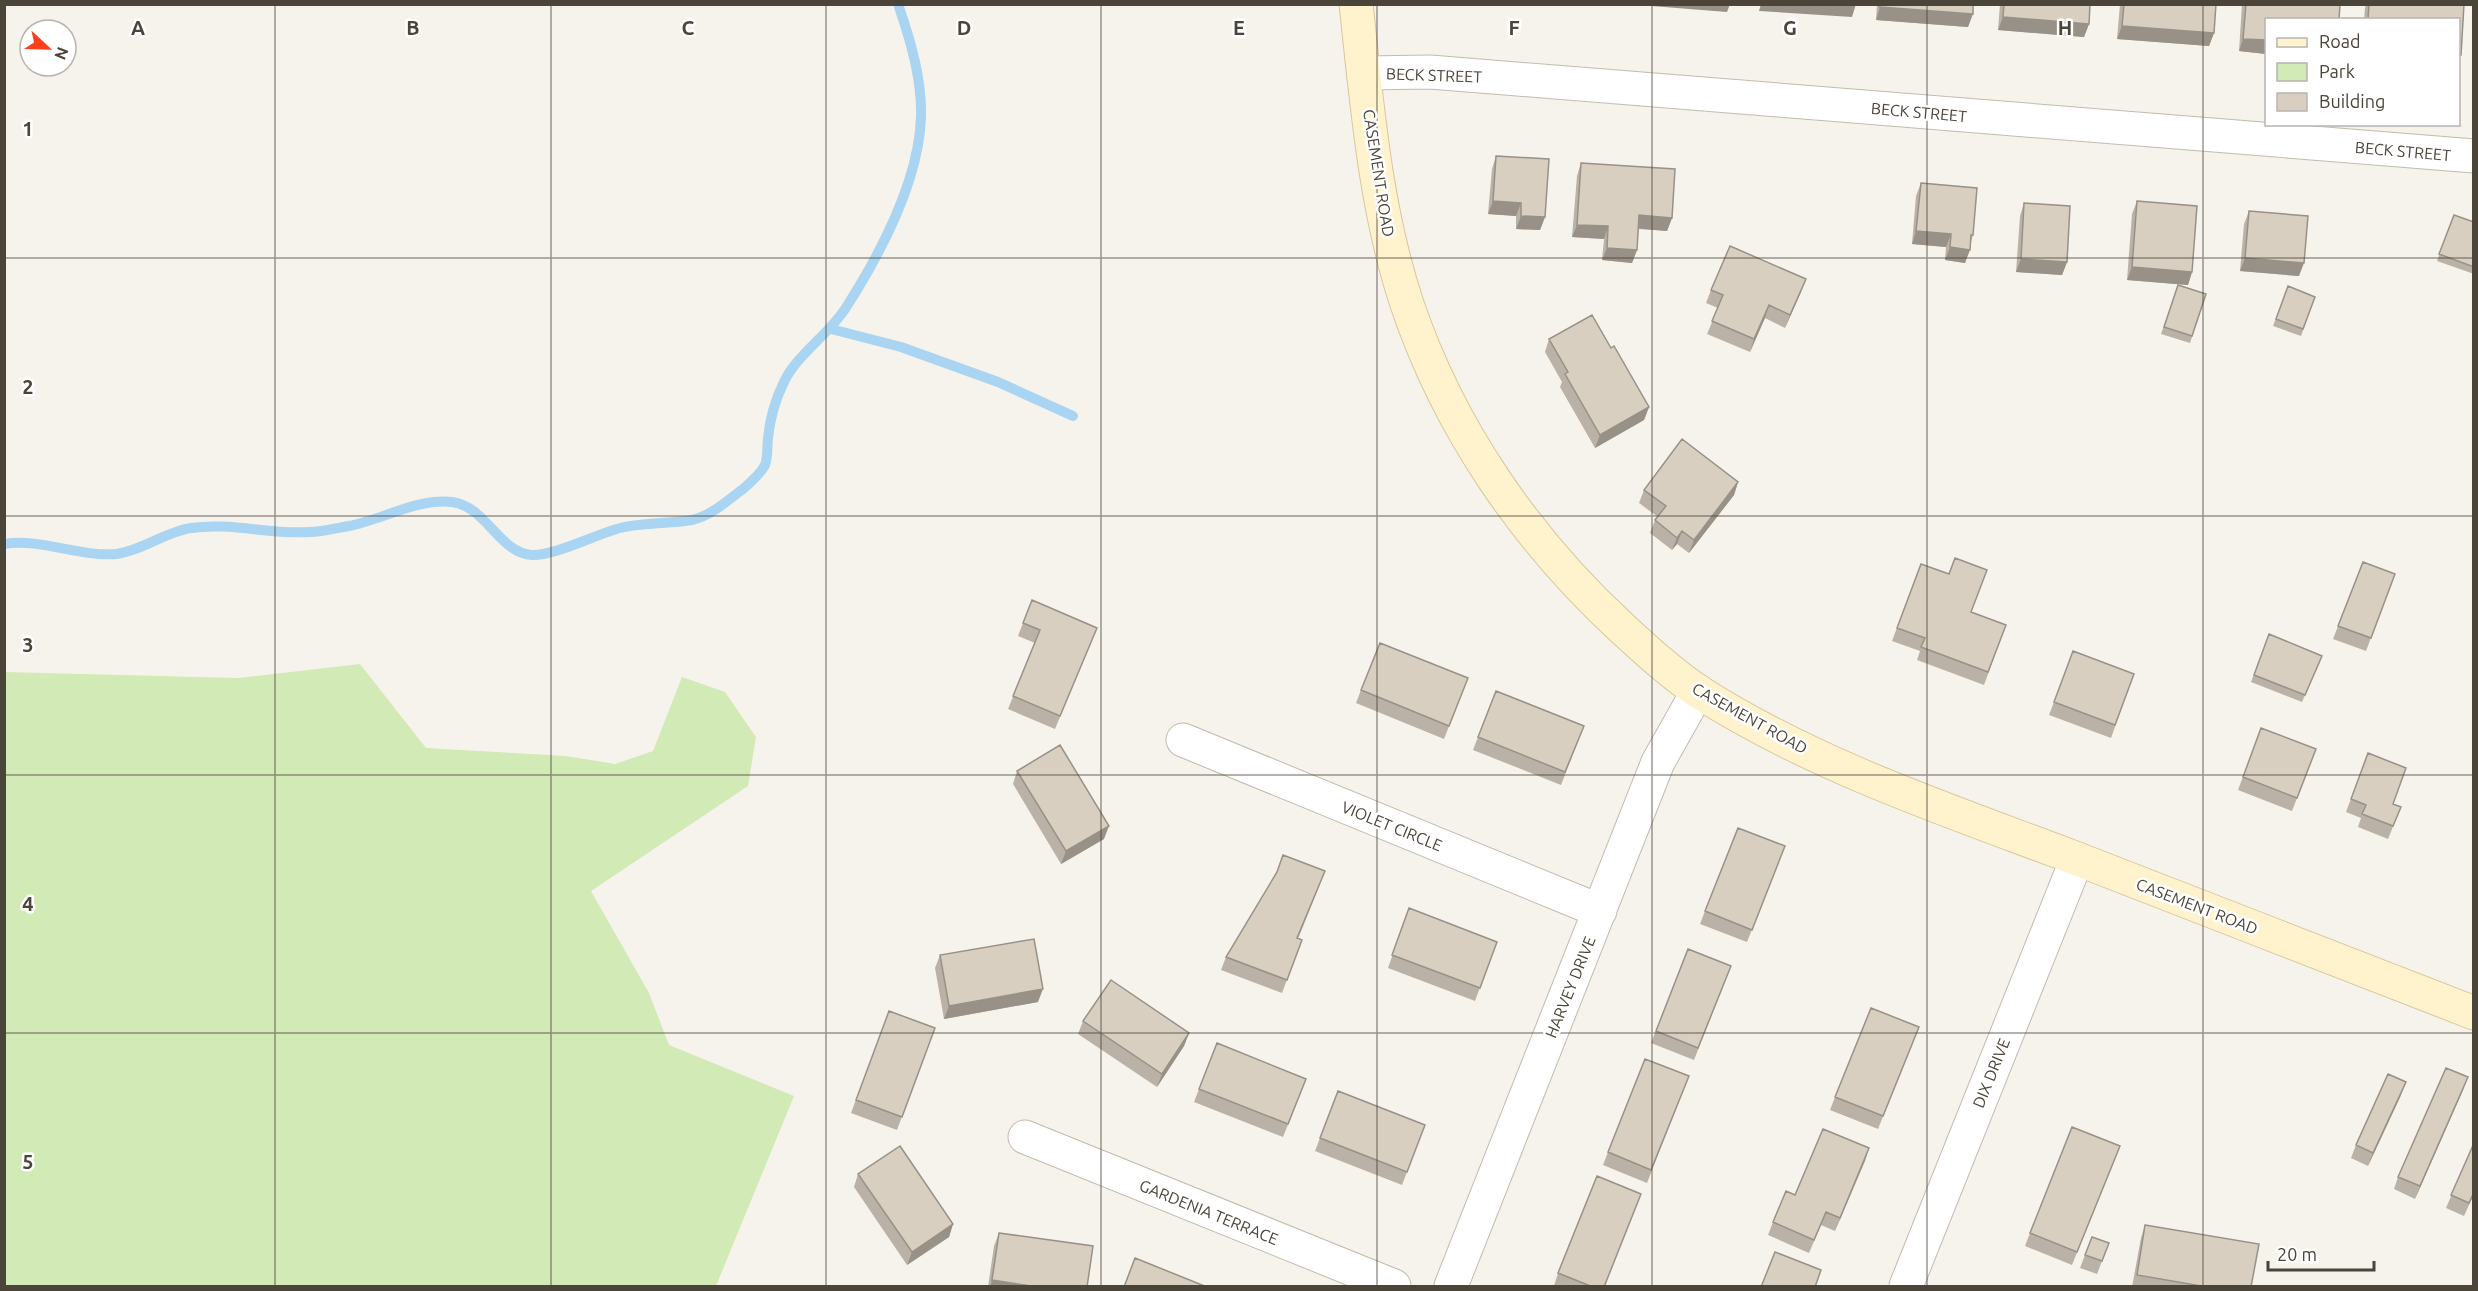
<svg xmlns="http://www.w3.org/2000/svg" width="2478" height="1291" font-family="Ubuntu,sans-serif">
	<rect width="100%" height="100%" fill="#f6f3ec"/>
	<path fill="#d2eab5" d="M360,664L426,748L566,756L615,764L653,751L682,677L725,692L756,737L748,786L591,891L649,993L669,1045L794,1096L716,1286H5V672L238,678Z"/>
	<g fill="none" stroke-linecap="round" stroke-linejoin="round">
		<path stroke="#a9d4f2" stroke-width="10" d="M831,329L901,347L998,382L1073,416
			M4,544C41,538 79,557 116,554C141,551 165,532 191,528C231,522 271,535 310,532C323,532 336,528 349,526C382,520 417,498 452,502C486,506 499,553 532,555C554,556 597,534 620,528C644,522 669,524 692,520C711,516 728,500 743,489C750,483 761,473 765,465C768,458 767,446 768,438C770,418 775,400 784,382C797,354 830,334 847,306C880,254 919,180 921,117C922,80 911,42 899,7"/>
		<defs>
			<path id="street" d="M1364,73L1430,72L2474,156
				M1183,740L1600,911
				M1025,1137L1394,1286
				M1451,1286L1658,762L1698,691
				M1906,1286L2077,859"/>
			<path id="secondary" d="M1356,4C1367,104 1375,208 1407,304C1449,429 1527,541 1623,629C1647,651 1672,674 1699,692C1815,766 1948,810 2075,858C2208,909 2341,962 2474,1013"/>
		</defs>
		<use href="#street" stroke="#c2bbae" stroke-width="35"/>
		<use href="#secondary" stroke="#d6c79b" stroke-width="35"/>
		<use href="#street" stroke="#fff" stroke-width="33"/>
		<use href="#secondary" stroke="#fff3cd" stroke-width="33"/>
	</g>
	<path fill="#bab2a6" d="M1877,4H1973L1968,27L1876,20Z
		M2000,4H2090L2089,24L2084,37L1998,30Z
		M2120,4H2216L2214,33L2209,46L2117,39Z
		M2242,4H2340L2266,20V54L2239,51Z
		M2366,4H2464L2458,20H2364L2365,8Z
		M2474,48V68H2472Z
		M1496,156L1545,217L1540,230L1516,229V216L1488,214L1492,169Z
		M1581,163L1672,218L1667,231L1638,229L1637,250L1632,263L1602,260L1604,239L1572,237L1577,176Z
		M1921,183L1973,235L1965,263L1945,260L1946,247L1912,244L1916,196Z
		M2137,201L2192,272L2188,285L2127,280L2132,214Z
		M2024,203L2067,262L2062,275L2016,272L2020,216Z
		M2249,211L2299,276L2240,271L2244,224Z
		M2454,215L2474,222V274L2437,261Z
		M2178,285L2206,294L2190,343L2161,334Z
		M2288,286L2315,297L2301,336L2273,326Z
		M1711,290L1801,292L1785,328L1765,318L1750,352L1707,334L1718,308L1706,303Z
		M1549,339L1649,407L1644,420L1595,448L1560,387L1562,382L1545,352Z
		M1738,482L1734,495L1689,553L1677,544L1672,550L1650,533L1655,520L1658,517L1639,503L1644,490Z
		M2363,562L2395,574L2366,651L2333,639Z
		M1921,564L1971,612L2006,625L1984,685L1917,660L1920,651L1892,641Z
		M1023,623L1092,640L1055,729L1008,709L1035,643L1018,636Z
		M2269,634L2322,656L2302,702L2251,682Z
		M2134,674L2111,738L2049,715L2054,702Z
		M1468,678L1444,739L1356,703L1361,690Z
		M2261,728L2316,749L2292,811L2238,790Z
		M1478,737L1579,739L1561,785L1473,750Z
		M2368,753L2393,804L2401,807L2388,839L2358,827L2361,818L2346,812Z
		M1017,771L1104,839L1061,864L1013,784Z
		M1780,859L1747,942L1700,924L1705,911Z
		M1320,884L1298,939L1302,940L1282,993L1221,970L1226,957Z
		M1409,908L1497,942L1475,1001L1388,968Z
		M1688,949L1726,979L1694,1060L1651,1043Z
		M940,955L1038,1002L944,1019L935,968Z
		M889,1011L935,1028L897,1130L851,1113Z
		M1083,1021L1189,1033L1184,1046L1157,1087L1078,1034Z
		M1914,1040L1878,1129L1830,1110L1835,1097Z
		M1217,1043L1301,1092L1283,1137L1194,1102Z
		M1684,1089L1647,1183L1603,1165L1608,1152Z
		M2463,1090L2415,1199L2394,1189L2398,1177Z
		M1338,1091L1425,1125L1402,1185L1315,1151Z
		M2401,1095L2368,1166L2351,1158L2356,1145Z
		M2474,1143V1194L2464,1216L2446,1208Z
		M1869,1148L1835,1231L1821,1225L1809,1253L1768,1235L1773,1222L1795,1195Z
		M2115,1159L2072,1265L2025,1246L2030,1233Z
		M858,1174L953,1224L949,1237L907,1265L854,1187Z
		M1636,1207L1604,1287H1556L1554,1286L1558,1273Z
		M2145,1225L2251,1287H2132L2141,1238Z
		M999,1233L1087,1287H988L994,1246Z
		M2109,1243L2097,1274L2080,1268L2085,1255Z"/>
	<path fill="#979187" d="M1730,4L1727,12L1639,5V4Z
		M1761,4H1856L1852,17L1759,11Z
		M1880,7L1973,14L1968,27L1876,20Z
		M2003,17L2089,24L2084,37L1998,30Z
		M2122,26L2214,33L2209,46L2117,39Z
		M2243,39L2266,40V54L2239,51Z
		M1493,201L1521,203L1516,216L1488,214Z
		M1639,215L1672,218L1667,231L1634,228Z
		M1521,216L1545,217L1540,230L1516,229Z
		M1577,225L1608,226L1604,239L1572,237Z
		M1916,231L1951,234L1946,247L1912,244Z
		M1950,247L1970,250L1965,263L1945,260Z
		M1607,248L1637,250L1632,263L1602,260Z
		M2245,258L2304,263L2299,276L2240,271Z
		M2021,259L2067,262L2062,275L2016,272Z
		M2132,267L2192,272L2188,285L2127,280Z
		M1806,279L1801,292L1785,328L1790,315Z
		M1769,305L1765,318L1750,352L1754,339Z
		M1649,407L1644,420L1595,448L1600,435Z
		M1738,482L1734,495L1689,553L1694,540Z
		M1682,531L1677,544L1672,550L1677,538Z
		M1109,826L1104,839L1061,864L1066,851Z
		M1043,989L1038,1002L944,1019L949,1006Z
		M1189,1033L1184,1046L1157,1087L1162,1074Z
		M2468,1077L2463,1090L2415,1199L2420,1186Z
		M2406,1082L2401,1095L2368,1166L2373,1153Z
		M1869,1148L1865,1161L1835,1231L1840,1218Z
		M953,1224L949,1237L907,1265L912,1252Z
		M992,1280L1038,1287H990Z"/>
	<path fill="#d8cfc1" stroke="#979187" stroke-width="1.5" d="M1880,4H1973V14L1880,7Z
		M2004,4H2090L2089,24L2003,17Z
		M2124,4H2216L2214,33L2122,26Z
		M2246,4H2340L2339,20H2266V40L2243,39Z
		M2369,4H2464L2461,55H2458V20H2368Z
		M1496,156L1549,159L1545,217L1521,216V203L1493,201Z
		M1581,163L1675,169L1672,218L1639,215L1637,250L1607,248L1608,226L1577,225Z
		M1921,183L1977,188L1973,235H1971L1970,250L1950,247L1951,234L1916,231Z
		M2137,201L2197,206L2192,272L2132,267Z
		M2024,203L2070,206L2067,262L2021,259Z
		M2249,211L2308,216L2304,263L2245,258Z
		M2454,215L2474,222V267L2439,254Z
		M1730,246L1806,279L1790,315L1769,305L1754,339L1712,321L1723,295L1711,290Z
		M2178,285L2206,294L2192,336L2164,327Z
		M2288,286L2315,297L2303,329L2276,319Z
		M1592,315L1611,348L1614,346L1649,407L1600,435L1565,374L1568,372L1549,339Z
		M1682,439L1738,482L1694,540L1682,531L1677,538L1655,520L1666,506L1644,490Z
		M1955,558L1987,570L1971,612L2006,625L1988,672L1921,647L1925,638L1897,628L1921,564L1949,574Z
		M2363,562L2395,574L2371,638L2338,626Z
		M1032,600L1097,628L1060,716L1013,696L1040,630L1023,623Z
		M2269,634L2322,656L2305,695L2254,675Z
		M1380,643L1468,678L1449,726L1361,690Z
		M2073,651L2134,674L2115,725L2054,702Z
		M1496,691L1584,726L1565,772L1478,737Z
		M2261,728L2316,749L2297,798L2243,777Z
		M1060,745L1109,826L1066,851L1017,771Z
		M2368,753L2406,768L2393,804L2401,807L2393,826L2362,814L2366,805L2351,799Z
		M1738,828L1785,846L1752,930L1705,911Z
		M1283,855L1325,871L1297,938L1302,940L1287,980L1226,957L1277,872Z
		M1409,908L1497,942L1480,988L1392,955Z
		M1034,939L1043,989L949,1006L940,955Z
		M1688,949L1731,966L1698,1048L1656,1031Z
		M1111,980L1189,1033L1162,1074L1083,1021Z
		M1871,1008L1919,1027L1883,1116L1835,1097Z
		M889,1011L935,1028L902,1117L856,1100Z
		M1217,1043L1306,1079L1288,1124L1199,1089Z
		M1645,1059L1689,1076L1651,1170L1608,1152Z
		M2446,1068L2468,1077L2420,1186L2398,1177Z
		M2388,1074L2406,1082L2373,1153L2356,1145Z
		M1338,1091L1425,1125L1407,1172L1320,1138Z
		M2072,1127L2120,1146L2077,1252L2030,1233Z
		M1823,1129L1869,1148L1840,1218L1826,1212L1814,1240L1773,1222L1786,1191L1795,1195Z
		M2474,1143V1192L2469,1203L2451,1195Z
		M900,1146L953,1224L912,1252L858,1174Z
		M1597,1176L1641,1194L1604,1287H1593L1558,1273Z
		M2145,1225L2259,1244L2251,1287H2207L2137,1275Z
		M999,1233L1093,1246L1087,1287H1038L992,1280Z
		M2092,1237L2109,1243L2102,1261L2085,1255Z
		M1775,1252L1821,1270L1815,1287H1761Z
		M1135,1258L1207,1287H1124Z"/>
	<path fill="none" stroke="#4b4439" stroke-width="1.5" stroke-opacity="0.55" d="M275,4V1286M551,4V1286M826,4V1286M1101,4V1286M1377,4V1286M1652,4V1286M1927,4V1286M2203,4V1286M4,258H2474M4,516H2474M4,775H2474M4,1033H2474"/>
	<g text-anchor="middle" stroke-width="5" stroke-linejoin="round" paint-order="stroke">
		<g font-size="16" fill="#4b4439" stroke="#fff">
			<text transform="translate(1434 75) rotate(2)" y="6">BECK STREET</text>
			<text transform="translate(1919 112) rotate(5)" y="6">BECK STREET</text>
			<text transform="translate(2403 151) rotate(5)" y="6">BECK STREET</text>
			<text transform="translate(1379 173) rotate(81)" y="6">CASEMENT ROAD</text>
			<text transform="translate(1750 718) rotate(29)" y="6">CASEMENT ROAD</text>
			<text transform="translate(1392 826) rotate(22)" y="6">VIOLET CIRCLE</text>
			<text transform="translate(2197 906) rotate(21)" y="6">CASEMENT ROAD</text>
			<text transform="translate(1570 987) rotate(-68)" y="6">HARVEY DRIVE</text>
			<text transform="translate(1991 1073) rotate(-68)" y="6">DIX DRIVE</text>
			<text transform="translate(1209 1212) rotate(22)" y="6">GARDENIA TERRACE</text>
		</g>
	</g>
	<g font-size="20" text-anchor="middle" font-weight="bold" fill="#4b4439" stroke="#fff" stroke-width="5" stroke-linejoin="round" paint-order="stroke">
		<text x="138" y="35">A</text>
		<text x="413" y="35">B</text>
		<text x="688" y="35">C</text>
		<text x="964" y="35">D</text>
		<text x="1239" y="35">E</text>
		<text x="1514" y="35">F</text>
		<text x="1790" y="35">G</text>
		<text x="2065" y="35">H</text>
		<text x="28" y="136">1</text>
		<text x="28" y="394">2</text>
		<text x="28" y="652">3</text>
		<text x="28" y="911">4</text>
		<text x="28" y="1169">5</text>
	</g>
	<rect width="2478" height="1291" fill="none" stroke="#4b4439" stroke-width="12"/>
	<rect x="2265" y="18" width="195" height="108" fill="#ffffff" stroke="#b7b4b0" stroke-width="1.5"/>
	<rect x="2277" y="38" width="30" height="9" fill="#fff3cd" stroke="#b7b4b0" stroke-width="1.5"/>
	<text x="2319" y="48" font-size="18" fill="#4b4439">Road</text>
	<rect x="2277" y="63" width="30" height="18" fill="#d2eab5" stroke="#b7b4b0" stroke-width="1.5"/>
	<text x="2319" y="78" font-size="18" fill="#4b4439">Park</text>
	<rect x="2277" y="93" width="30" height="18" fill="#d8cfc1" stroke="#b7b4b0" stroke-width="1.5"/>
	<text x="2319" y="108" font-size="18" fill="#4b4439">Building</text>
	<g transform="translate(48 48) rotate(112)"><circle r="28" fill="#ffffff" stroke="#b7b4b0" stroke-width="1.5"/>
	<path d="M0-4.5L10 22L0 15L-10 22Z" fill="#fc3f1d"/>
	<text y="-9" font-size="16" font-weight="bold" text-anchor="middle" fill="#4b4439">N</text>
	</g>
	<path d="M2268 1261v9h106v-9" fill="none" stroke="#4b4439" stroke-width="3"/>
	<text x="2277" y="1261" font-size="18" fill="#4b4439" stroke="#ffffff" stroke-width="4.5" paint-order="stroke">20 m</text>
</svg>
